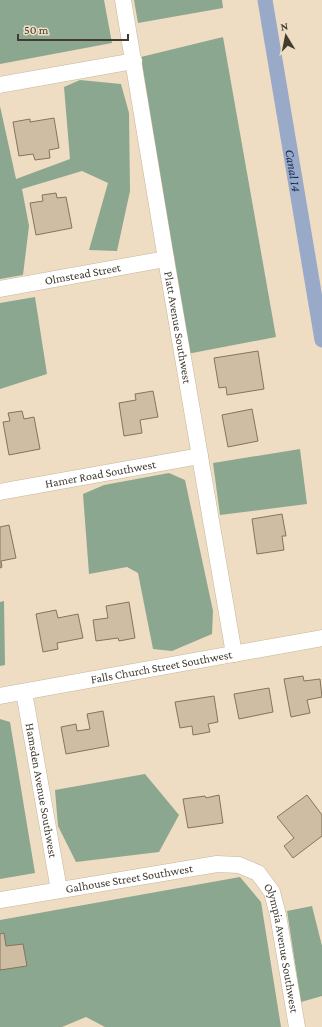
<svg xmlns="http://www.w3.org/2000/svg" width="322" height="1027" font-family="'Crimson Pro',serif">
	<rect width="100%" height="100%" fill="#eeddc3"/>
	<path fill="#8ba78f" d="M0,0H104L112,43L0,64Z
		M134,0H222L223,8L138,23Z
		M223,37L276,337L187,354L141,57Z
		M80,80L121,84L129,113L130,191L117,251L89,250L108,183L82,171L22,189L29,226L23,275L0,279V106L16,179L70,159L64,87Z
		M35,297L47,374L0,389V303Z
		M300,449L307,504L220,515L213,463Z
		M169,473L185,480L213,611L212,634L172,651L153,649L138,573L127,567L89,574L83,494L104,485Z
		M4,601L5,665L0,666V602Z
		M0,719L10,722L35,873L0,879Z
		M145,774L179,815L159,852L76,862L58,826L55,790Z
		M240,877L261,902L281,1027H105L86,1017L62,1027H0V920Z
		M312,906L322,946V996L301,1002L287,911Z"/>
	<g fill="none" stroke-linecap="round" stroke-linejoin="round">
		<path stroke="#99a9c8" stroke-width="15" id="s1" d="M265,0L322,340"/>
	</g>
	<path fill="#cebca3" stroke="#85745d" d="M54,118L59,148L49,150L50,158L35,160L33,154L19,156L13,122L30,119V122Z
		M56,193L57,198L66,197L72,228L36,235L30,203L43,201L42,195Z
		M258,351L264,389L227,395L226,387L219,388L214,358Z
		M153,391L158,417L140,420L142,433L124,436L119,403L136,400L135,394Z
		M252,409L258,441L228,447L222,415Z
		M22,411L24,419L34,417L40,449L9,455L3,422L10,421L8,413Z
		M282,514L286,536H282L284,550L257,554L252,519Z
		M9,525L16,558L1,561L2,567L0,568V527Z
		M129,602L135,638L119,641L118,638L96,641L93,620L108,618L106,606Z
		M56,610L58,618L78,614L83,638L57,643L58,649L43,652L36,614Z
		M303,676L304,681L320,679L322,697L307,700L310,713L291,717L284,679Z
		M269,688L273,712L239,719L234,694Z
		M214,696L218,722L208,724L210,732L193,735L192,726L180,728L175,702Z
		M103,711L109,746L66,754L61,727L76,724L77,731L90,729L87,714Z
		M219,795L223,823L188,828L183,799L205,796L206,798Z
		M307,795L322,815V836L293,858L284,846L294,838L277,817Z
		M4,933L6,946L23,944L27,966L0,970V934Z"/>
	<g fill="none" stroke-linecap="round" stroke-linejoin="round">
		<defs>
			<g id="street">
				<path id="s2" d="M123,0L166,259L234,654"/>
				<path d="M0,85L134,61"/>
				<path id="s3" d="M0,289L166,259"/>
				<path id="s4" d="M0,492L200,456"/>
				<path id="s5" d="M24,692L59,890"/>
				<path id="s6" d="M0,696L322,638"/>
				<path id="s7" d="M0,900L217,864L239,865L258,873L272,892L278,915L297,1027"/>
			</g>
		</defs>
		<use href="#street" stroke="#c6b69c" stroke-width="17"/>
		<use href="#street" stroke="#fff" stroke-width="16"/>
	</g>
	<g text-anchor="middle" stroke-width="4" stroke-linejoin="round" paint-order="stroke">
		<g font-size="12" fill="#413b30" stroke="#eeddc3">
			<text dy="4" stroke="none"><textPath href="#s3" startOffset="84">Olmstead Street</textPath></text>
			<text dy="4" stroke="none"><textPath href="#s2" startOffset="332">Platt Avenue Southwest</textPath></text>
			<text dy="4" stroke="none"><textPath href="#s4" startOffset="102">Hamer Road Southwest</textPath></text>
			<text dy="4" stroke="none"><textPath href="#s6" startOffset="164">Falls Church Street Southwest</textPath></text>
			<text dy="4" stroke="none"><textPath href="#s5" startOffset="100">Hamsden Avenue Southwest</textPath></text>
			<text dy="4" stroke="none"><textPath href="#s7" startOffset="131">Galhouse Street Southwest</textPath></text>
			<text dy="4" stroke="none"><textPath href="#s7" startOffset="343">Olympia Avenue Southwest</textPath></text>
		</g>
		<g font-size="13" font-style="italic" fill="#142850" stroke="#eeddc3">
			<text dy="5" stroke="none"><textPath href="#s1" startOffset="173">Canal 14</textPath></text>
		</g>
	</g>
	<g transform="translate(286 36) rotate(350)" stroke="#eeddc3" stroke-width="3" paint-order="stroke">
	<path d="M0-3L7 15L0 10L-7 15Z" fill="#413b30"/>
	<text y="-6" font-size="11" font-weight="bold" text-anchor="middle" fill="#413b30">N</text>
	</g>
	<path d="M18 34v6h110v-6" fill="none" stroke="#413b30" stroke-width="2"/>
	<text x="24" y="34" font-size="12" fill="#413b30" stroke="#eeddc3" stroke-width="3" paint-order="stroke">50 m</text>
</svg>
